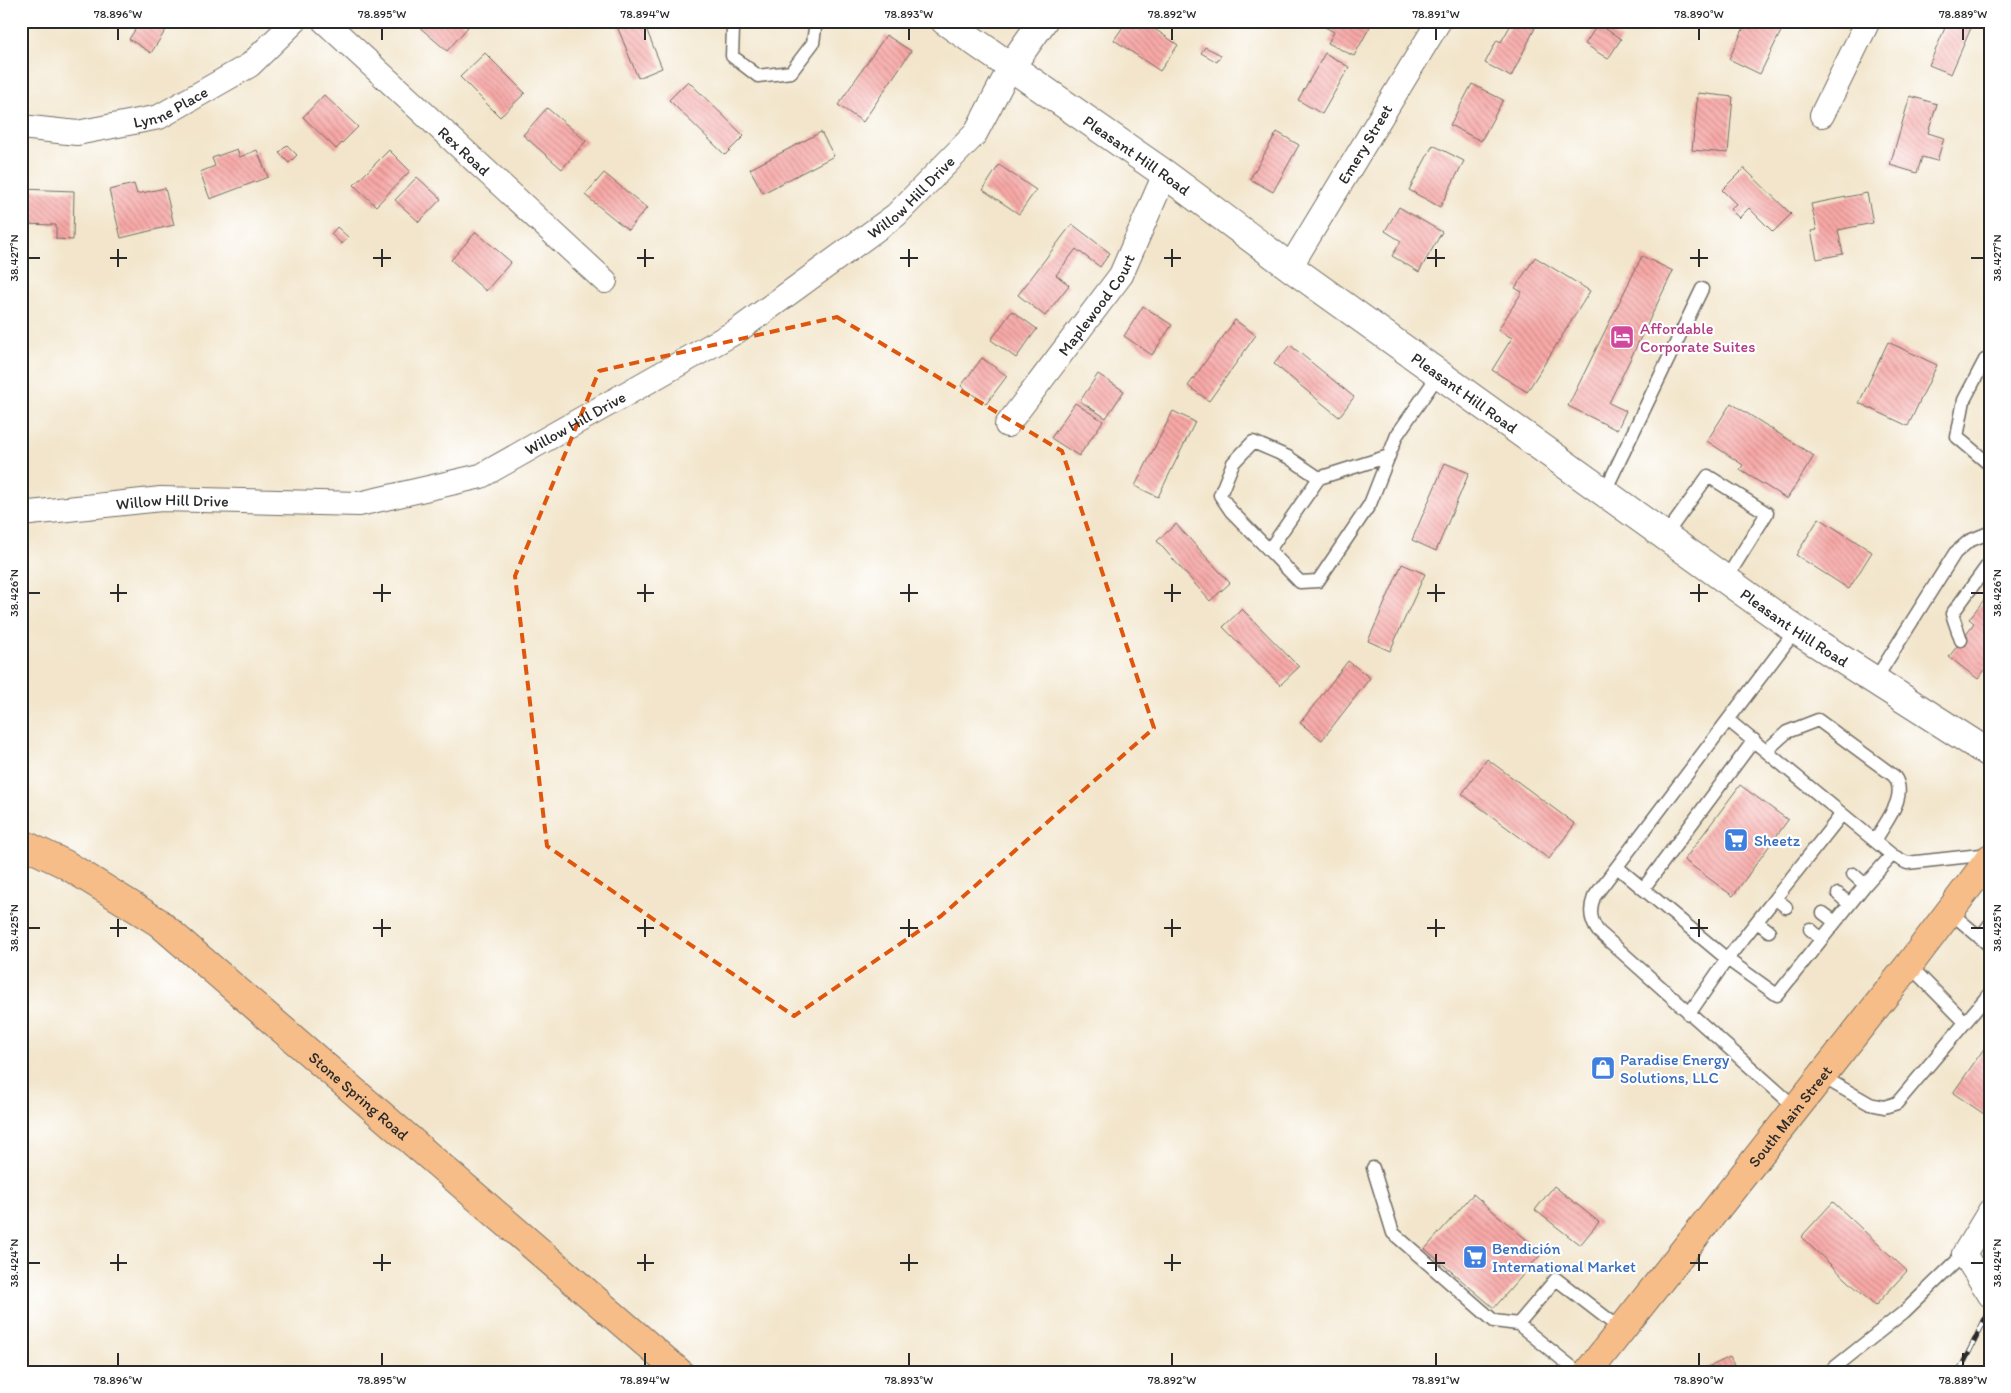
<svg xmlns="http://www.w3.org/2000/svg" width="2011" height="1393" font-family="Itim,sans-serif">
	<defs>
		<pattern id="building-back-hatch" width="6" height="6" patternUnits="userSpaceOnUse" patternTransform="scale(1.25)"><rect width="6" height="6" fill="#f8a9a7"/><path d="M-1 5l2 2M0 0l6 6M5-1l2 2" fill="none" stroke="#c98a88"/></pattern>
	</defs>
	<rect width="100%" height="100%" fill="#fff"/>
	<filter id="ink" filterUnits="userSpaceOnUse"><feTurbulence type="fractalNoise" baseFrequency=".02" numOctaves="2"/><feDisplacementMap in="SourceGraphic" scale="10" xChannelSelector="R" yChannelSelector="G"/><feConvolveMatrix kernelMatrix="1 2 1 2 8 2 1 2 1" color-interpolation-filters="sRGB"/></filter>
	<filter id="wash" filterUnits="userSpaceOnUse"><feTurbulence type="fractalNoise" baseFrequency=".0096" numOctaves="4" result="noise"/><feDisplacementMap in="SourceGraphic" scale="20" xChannelSelector="R" yChannelSelector="G"/><feGaussianBlur stdDeviation="1.12" result="paint"/><feColorMatrix in="noise" values="0 0 0 0 0 0 0 0 0 0 0 0 0 0 0 0 0 1.4 0 .05"/><feComposite in="paint" operator="in"/></filter>
	<g filter="url(#wash)">
		<rect width="100%" height="100%" fill="#f2e5cb"/>
		<g id="blocks">
			<path fill="url(#building-back-hatch)" d="M141,21H163L169,25L151,53L129,39Z
				M420,21H461L468,27L447,51L417,25Z
				M615,21H643L662,68L638,78Z
				M1127,21H1143L1178,45L1160,71L1114,40Z
				M1327,21H1373L1354,56L1328,43L1334,32L1325,27Z
				M1513,21H1523L1535,28L1511,77L1485,63L1497,40L1501,42Z
				M1747,21H1786L1760,74L1729,59Z
				M1948,21H1974L1951,74L1929,65Z
				M1598,24L1621,39L1608,59L1585,44Z
				M886,35L911,51L863,122L838,105Z
				M1205,47L1221,55L1217,62L1201,53Z
				M485,53L525,93L500,117L460,77Z
				M1325,53L1349,67L1322,114L1298,100Z
				M688,81L744,136L725,155L669,100Z
				M1472,84L1503,100L1481,141L1450,125Z
				M1698,93L1733,97L1728,153L1692,150Z
				M324,95L358,127L336,149L303,117Z
				M1910,96L1937,104L1928,133L1944,138L1937,161L1922,157L1917,173L1890,165Z
				M547,108L586,141L562,169L523,135Z
				M821,132L834,156L763,193L750,169Z
				M1277,132L1299,145L1273,192L1250,179Z
				M287,145L297,155L289,163L279,153Z
				M1433,145L1464,161L1440,207L1409,190Z
				M237,149L240,157L257,150L268,177L210,199L200,172L215,166L212,158Z
				M389,150L410,171L376,206L354,185Z
				M999,165L1036,190L1019,214L983,190Z
				M1744,168L1791,214L1773,232L1749,208L1739,218L1730,209L1736,204L1722,190Z
				M604,173L647,208L628,230L585,195Z
				M417,177L441,199L419,222L395,200Z
				M134,184L137,194L165,188L174,225L121,238L109,190Z
				M21,189L74,191L73,240L56,239V225L21,224Z
				M1867,193L1873,223L1838,230L1843,254L1817,259L1811,231L1817,230L1811,204Z
				M1399,207L1442,232L1419,272L1392,256L1401,241L1385,231Z
				M1072,224L1110,253L1100,267L1076,249L1056,275L1069,285L1045,316L1018,295Z
				M337,227L348,237L342,244L331,234Z
				M476,232L511,262L486,291L451,260Z
				M1642,256L1673,271L1609,403L1626,411L1617,430L1568,406Z
				M1535,257L1590,291L1527,392L1492,370L1512,338L1498,330L1522,292L1515,288Z
				M1143,306L1172,325L1152,355L1124,336Z
				M1012,311L1037,329L1016,358L991,340Z
				M1235,320L1256,335L1209,401L1188,386Z
				M1888,342L1937,365L1908,426L1859,403Z
				M1290,345L1354,397L1339,417L1274,364Z
				M982,358L1007,376L986,404L961,386Z
				M1098,374L1124,391L1106,418L1080,401Z
				M1075,403L1103,421L1079,456L1051,438Z
				M1731,403L1814,456L1787,499L1740,470L1743,465L1707,441Z
				M1173,411L1195,422L1158,497L1135,486Z
				M1445,463L1469,473L1436,551L1412,540Z
				M1819,518L1872,552L1849,589L1796,555Z
				M1176,524L1230,583L1210,601L1157,541Z
				M1402,564L1425,574L1390,651L1368,641Z
				M1990,592V663L1978,679L1949,657L1974,623L1969,619Z
				M1242,609L1299,667L1280,685L1223,627Z
				M1348,661L1370,678L1322,740L1300,723Z
				M1487,759L1575,824L1549,859L1462,794Z
				M1740,785L1788,820L1733,896L1684,860Z
				M1990,1040V1118L1953,1093Z
				M1554,1186L1599,1222L1580,1245L1535,1210Z
				M1473,1194L1542,1253L1494,1308L1425,1249Z
				M1833,1202L1907,1271L1875,1306L1801,1237Z
				M1730,1357L1737,1372H1698Z"/>
		</g>
	</g>
	<g filter="url(#ink)">
		<use href="#blocks" fill-opacity="0" stroke="#716c63" stroke-width="1"/>
		<g fill="none" stroke-linecap="round" stroke-linejoin="round">
			<defs>
				<path id="service" d="M738,21L733,29L732,56L758,76L791,72L813,43L816,21
					M1985,360L1964,400L1957,437L1990,465
					M1389,456L1319,478L1288,457L1253,442L1233,463L1220,495L1231,511L1300,582L1318,581L1370,504L1397,435L1439,374
					M1604,493L1702,289
					M1665,536L1708,476L1767,513L1726,579
					M1269,550L1319,478
					M1961,640L1952,614L1990,562
					M1875,680L1955,553L1969,541L1986,534L1990,536
					M1728,720L1892,855L1907,863L1990,854
					M1767,750L1787,732L1818,720L1894,776C1909,796 1885,822 1875,841
					M1617,867L1727,959L1777,995L1865,885L1892,855
					M1853,874L1865,885
					M1643,889L1754,740
					M1838,894L1849,904
					M1776,899L1786,907
					M1950,912L1990,946
					M1823,913L1835,922
					M1757,922L1769,931
					M1810,929L1821,939
					M1980,938L1990,924
					M1909,965L1965,1022
					M1689,1014L1727,959L1842,814
					M1821,1076L1870,1104L1884,1107L1897,1103L1990,993
					M1796,1108L1598,931C1590,920 1589,910 1594,897L1796,630
					M1373,1168L1393,1233L1494,1321L1518,1324
					M1578,1372L1518,1324L1556,1279L1622,1330
					M1829,1372L1904,1312L1964,1254"/>
				<g id="minor">
					<path id="s1" d="M324,21L605,281"/>
					<path d="M1822,115L1868,21"/>
					<path id="s2" d="M21,127L77,133L159,117L250,65L295,21"/>
					<path id="s3" d="M1290,267L1439,21"/>
					<path id="s4" d="M1007,425L1121,275L1165,174"/>
					<path id="s5" d="M21,514L161,499L359,504L481,476L737,331L896,215L975,134L1011,66"/>
					<path d="M1990,1211L1964,1254L1990,1295"/>
				</g>
				<g id="tertiary">
					<path id="s6" d="M945,21L1165,174L1290,267L1796,630L1990,754"/>
					<path d="M1011,66L1043,21"/>
				</g>
				<g id="primary">
					<path id="s7" d="M21,843L65,864L158,922L679,1372"/>
					<path id="s8" d="M1588,1372L1909,965L1990,858"/>
				</g>
			</defs>
			<use href="#service" stroke="#716c63" stroke-width="15"/>
			<use href="#minor" stroke="#716c63" stroke-width="26"/>
			<use href="#tertiary" stroke="#716c63" stroke-width="30"/>
			<use href="#primary" stroke="#716c63" stroke-width="30"/>
			<use href="#service" stroke="#fff" stroke-width="12"/>
			<use href="#minor" stroke="#fff" stroke-width="24"/>
			<use href="#tertiary" stroke="#fff" stroke-width="28"/>
			<use href="#primary" stroke="#f7bd88" stroke-width="28"/>
			<defs>
				<path id="rail" d="M1959,1372L1990,1309"/>
			</defs>
			<use href="#rail" stroke="#2b2b2b" stroke-width="5.5"/>
			<use href="#rail" stroke="#fff" stroke-width="4" stroke-dasharray="11" stroke-linecap="butt"/>
		</g>
	</g>
	<path fill="none" stroke="#df570e" stroke-width="4" stroke-dasharray="10 6" stroke-linejoin="round" d="M837,317L1062,451L1154,728L941,916L794,1016L547,846L515,576L599,371Z"/>
	<path fill="none" stroke="#2b2b2b" stroke-width="2" d="M118,28V40M382,28V40M645,28V40M909,28V40M1172,28V40M1436,28V40M1699,28V40M1963,28V40M118,249V267M382,249V267M645,249V267M909,249V267M1172,249V267M1436,249V267M1699,249V267M28,258H40M110,258H127M373,258H391M637,258H654M900,258H918M1164,258H1181M1427,258H1445M1690,258H1708M1971,258H1984M118,584V602M382,584V602M645,584V602M909,584V602M1172,584V602M1436,584V602M1699,584V602M28,593H40M110,593H127M373,593H391M637,593H654M900,593H918M1164,593H1181M1427,593H1445M1690,593H1708M1971,593H1984M118,919V937M382,919V937M645,919V937M909,919V937M1172,919V937M1436,919V937M1699,919V937M28,928H40M110,928H127M373,928H391M637,928H654M900,928H918M1164,928H1181M1427,928H1445M1690,928H1708M1971,928H1984M118,1254V1271M382,1254V1271M645,1254V1271M909,1254V1271M1172,1254V1271M1436,1254V1271M1699,1254V1271M28,1263H40M110,1263H127M373,1263H391M637,1263H654M900,1263H918M1164,1263H1181M1427,1263H1445M1690,1263H1708M1971,1263H1984M118,1353V1366M382,1353V1366M645,1353V1366M909,1353V1366M1172,1353V1366M1436,1353V1366M1699,1353V1366M1963,1353V1366"/>
	<defs>
		<symbol id="hotel-square" viewBox="-11 -11 22 22"><rect x="-9" y="-9" width="18" height="18" rx="4" fill="#d1479c" stroke="#fff"/><path d="M-6-4.5h1.5V1H6V5H4.5V3h-9V5H-6ZM-4 0a1.8 1.8 0 1 1 3.6 0ZM.5 0V-2.5h3Q6-2.5 6 0Z" fill="#fff"/></symbol>
		<symbol id="supermarket-square" viewBox="-11 -11 22 22"><rect x="-9" y="-9" width="18" height="18" rx="4" fill="#3f7fe0" stroke="#fff"/><path d="M-6-5.5h2.5l.6 2H6L4.5 2H-2.5L-4.4-4H-6ZM-1.5 3.2a1.3 1.3 0 1 0 .1 0ZM3 3.2a1.3 1.3 0 1 0 .1 0Z" fill="#fff"/></symbol>
		<symbol id="shop-square" viewBox="-11 -11 22 22"><rect x="-9" y="-9" width="18" height="18" rx="4" fill="#3f7fe0" stroke="#fff"/><path d="M-5-2.5h2.3a2.7 3.5 0 0 1 5.4 0H5L5.5 6h-11ZM-1.5-2.5h3a1.5 2.3 0 0 0-3 0Z" fill="#fff"/></symbol>
	</defs>
	<g fill-rule="evenodd">
		<use href="#hotel-square" x="1608" y="323" width="28" height="28"/>
		<use href="#supermarket-square" x="1722" y="826" width="28" height="28"/>
		<use href="#shop-square" x="1589" y="1054" width="28" height="28"/>
		<use href="#supermarket-square" x="1461" y="1243" width="28" height="28"/>
	</g>
	<g text-anchor="middle" stroke-width="4.5" stroke-linejoin="round" paint-order="stroke">
		<g font-size="16" fill="#2b2b2b" stroke="#fff">
			<text dy="6" stroke="none"><textPath href="#s2" startOffset="154">Lynne Place</textPath></text>
			<text dy="6" stroke="none"><textPath href="#s3" startOffset="144">Emery Street</textPath></text>
			<text dy="6" stroke="none"><textPath href="#s1" startOffset="191">Rex Road</textPath></text>
			<text dy="6" stroke="none"><textPath href="#s6" startOffset="234">Pleasant Hill Road</textPath></text>
			<text dy="6" stroke="none"><textPath href="#s5" startOffset="978">Willow Hill Drive</textPath></text>
			<text dy="6" stroke="none"><textPath href="#s4" startOffset="150">Maplewood Court</textPath></text>
			<text dy="6" stroke="none"><textPath href="#s6" startOffset="639">Pleasant Hill Road</textPath></text>
			<text dy="6" stroke="none"><textPath href="#s5" startOffset="572">Willow Hill Drive</textPath></text>
			<text dy="6" stroke="none"><textPath href="#s5" startOffset="152">Willow Hill Drive</textPath></text>
			<text dy="6" stroke="none"><textPath href="#s6" startOffset="1044">Pleasant Hill Road</textPath></text>
			<text dy="6" stroke="none"><textPath href="#s7" startOffset="424">Stone Spring Road</textPath></text>
			<text dy="6" stroke="none"><textPath href="#s8" startOffset="326">South Main Street</textPath></text>
		</g>
		<g font-size="16" fill="#b23c85" stroke="#fff" text-anchor="start">
			<text x="1640" y="334">Affordable<tspan x="1640" dy="18">Corporate Suites</tspan></text>
		</g>
		<g font-size="16" fill="#366cbe" stroke="#fff" text-anchor="start">
			<text x="1754" y="846">Sheetz</text>
			<text x="1620" y="1065">Paradise Energy<tspan x="1620" dy="18">Solutions, LLC</tspan></text>
			<text x="1492" y="1254">Bendición<tspan x="1492" dy="18">International Market</tspan></text>
		</g>
	</g>
	<rect width="2011" height="1393" fill="none" stroke="#fff" stroke-width="55"/>
	<rect x="28" y="28" width="1956" height="1338" fill="none" stroke="#2b2b2b" stroke-width="2"/>
	<g font-size="12" text-anchor="middle" fill="#2b2b2b">
		<text x="118" y="18">78.896°W</text>
		<text x="382" y="18">78.895°W</text>
		<text x="645" y="18">78.894°W</text>
		<text x="909" y="18">78.893°W</text>
		<text x="1172" y="18">78.892°W</text>
		<text x="1436" y="18">78.891°W</text>
		<text x="1699" y="18">78.890°W</text>
		<text x="1963" y="18">78.889°W</text>
		<text transform="translate(14 258) rotate(-90)" y="4">38.427°N</text>
		<text transform="translate(1997 258) rotate(-90)" y="4">38.427°N</text>
		<text transform="translate(14 593) rotate(-90)" y="4">38.426°N</text>
		<text transform="translate(1997 593) rotate(-90)" y="4">38.426°N</text>
		<text transform="translate(14 928) rotate(-90)" y="4">38.425°N</text>
		<text transform="translate(1997 928) rotate(-90)" y="4">38.425°N</text>
		<text transform="translate(14 1263) rotate(-90)" y="4">38.424°N</text>
		<text transform="translate(1997 1263) rotate(-90)" y="4">38.424°N</text>
		<text x="118" y="1384">78.896°W</text>
		<text x="382" y="1384">78.895°W</text>
		<text x="645" y="1384">78.894°W</text>
		<text x="909" y="1384">78.893°W</text>
		<text x="1172" y="1384">78.892°W</text>
		<text x="1436" y="1384">78.891°W</text>
		<text x="1699" y="1384">78.890°W</text>
		<text x="1963" y="1384">78.889°W</text>
	</g>
</svg>
